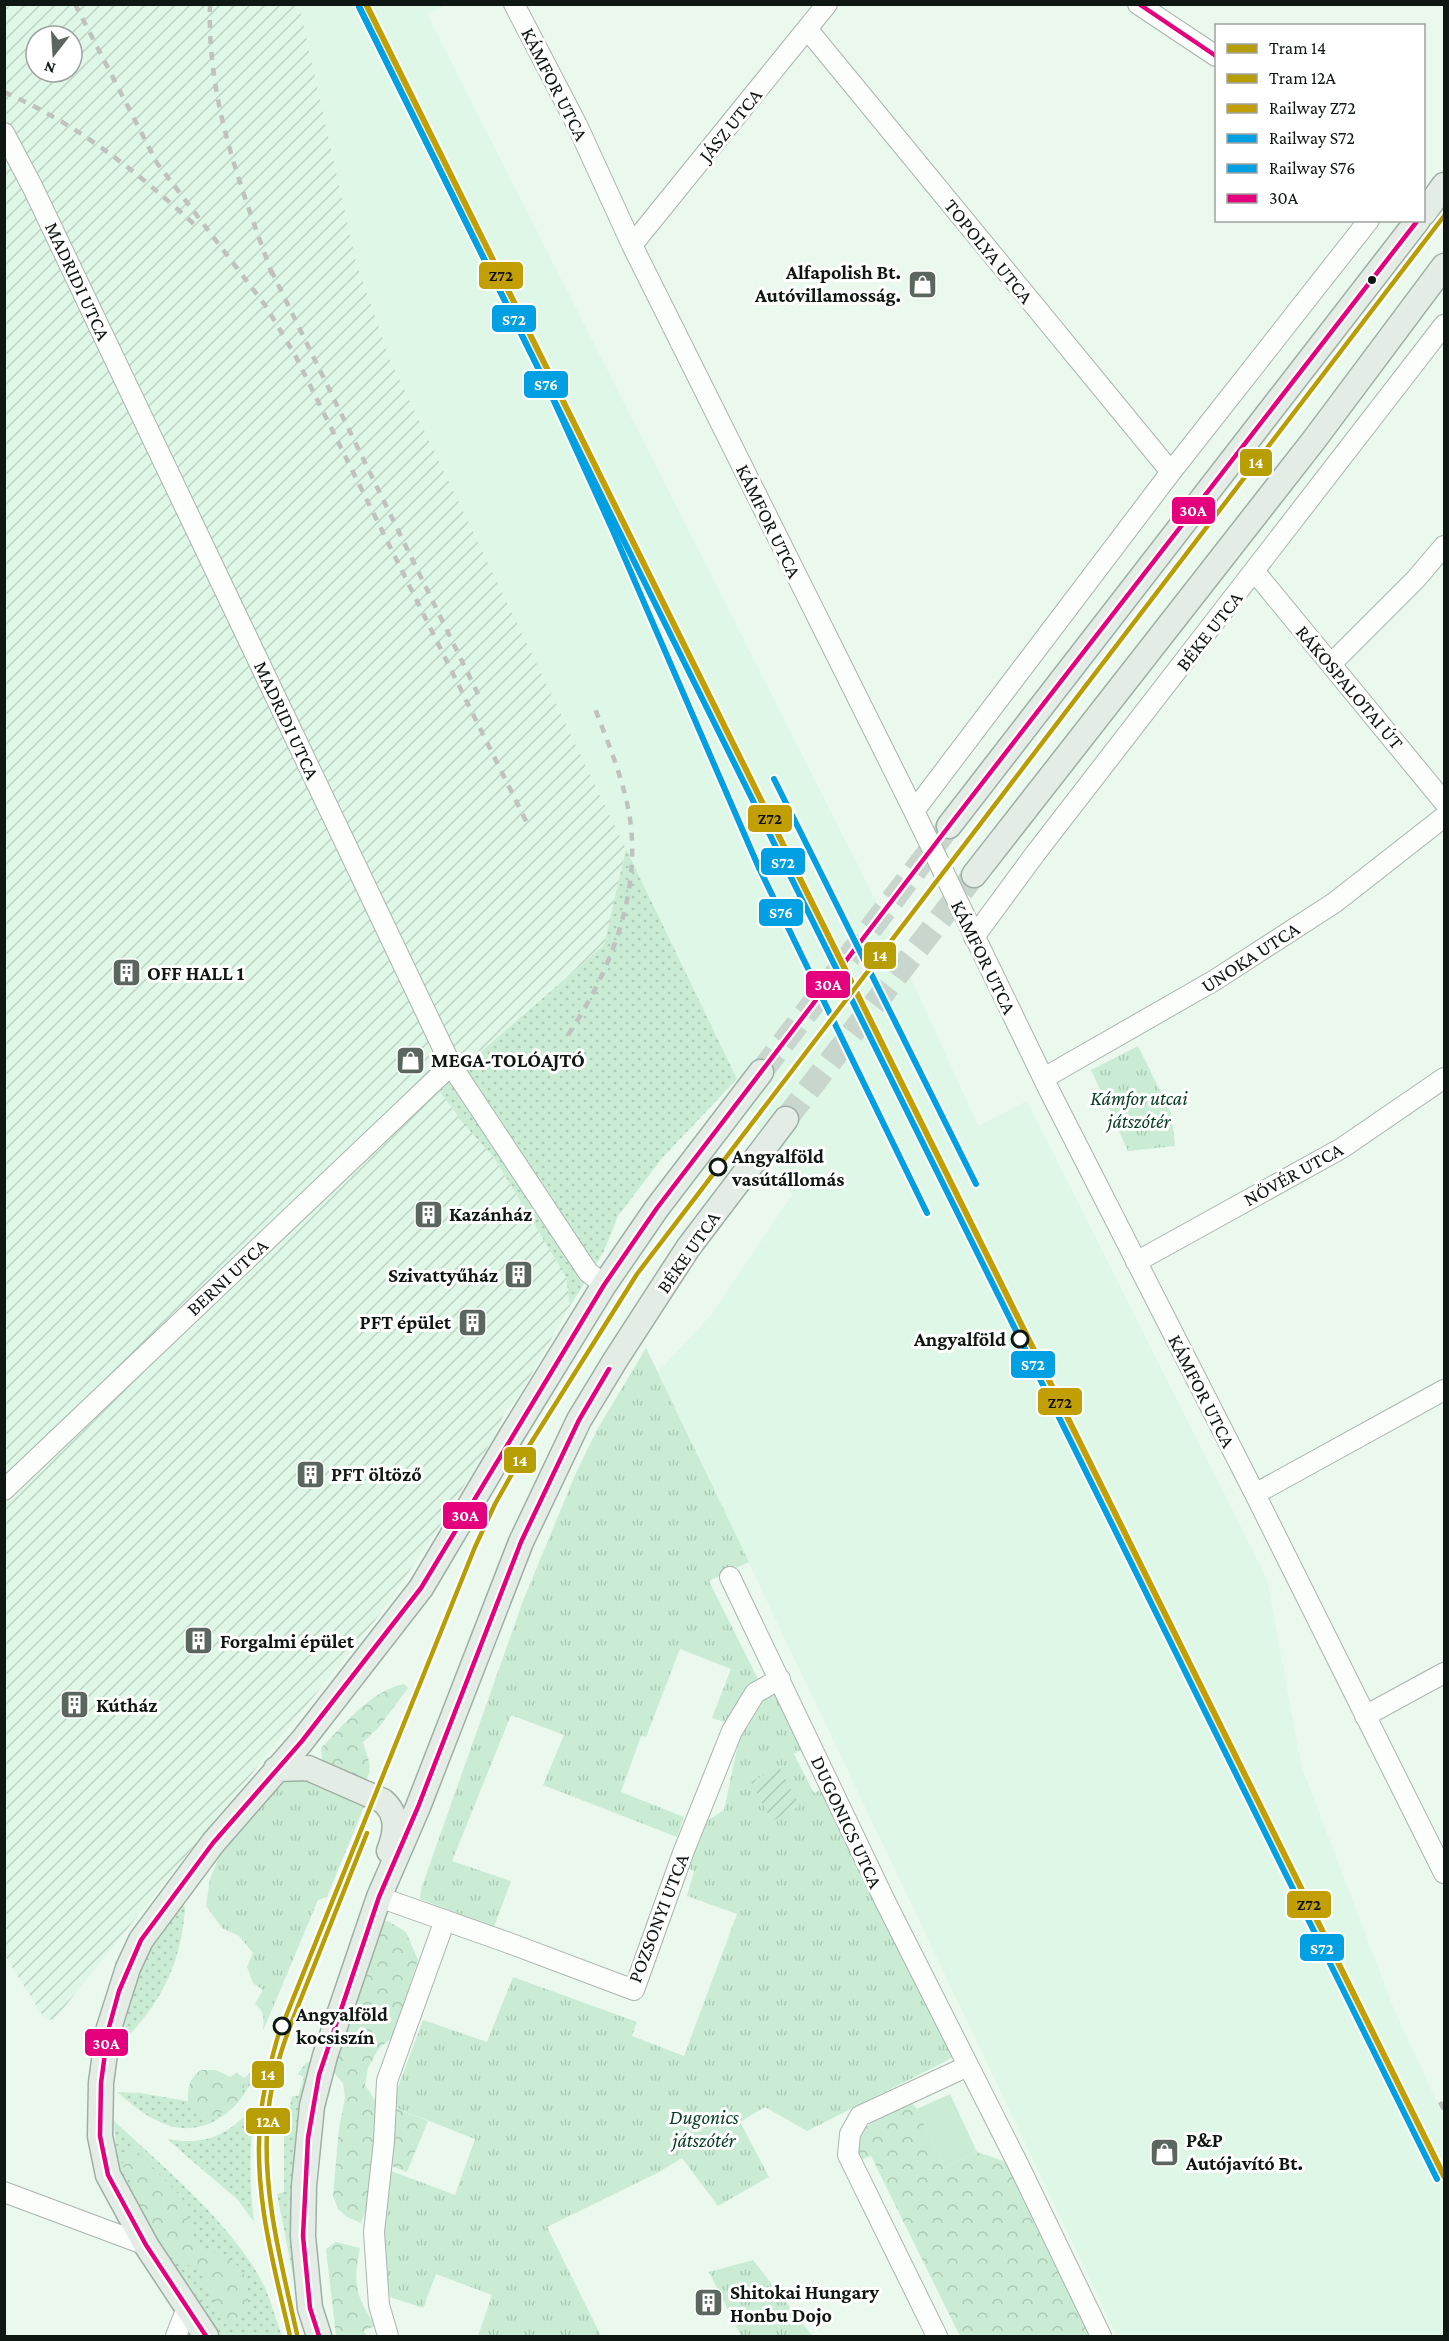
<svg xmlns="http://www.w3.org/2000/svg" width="1449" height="2341" font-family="'Crimson Pro',serif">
	<defs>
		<pattern id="industrial-furrows" width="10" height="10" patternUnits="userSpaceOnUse" patternTransform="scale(1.5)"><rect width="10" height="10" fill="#dff7e6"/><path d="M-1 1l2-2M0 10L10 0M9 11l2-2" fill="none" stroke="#bed3c4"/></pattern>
		<pattern id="grass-dots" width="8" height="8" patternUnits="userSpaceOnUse" patternTransform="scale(1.5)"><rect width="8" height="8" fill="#caecd4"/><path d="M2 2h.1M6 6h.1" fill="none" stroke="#accab5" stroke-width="1.8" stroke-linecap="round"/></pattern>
		<pattern id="forest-crowns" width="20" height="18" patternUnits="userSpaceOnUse" patternTransform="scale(1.5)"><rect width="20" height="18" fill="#caecd4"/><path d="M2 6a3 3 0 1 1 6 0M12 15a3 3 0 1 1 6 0" fill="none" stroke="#accab5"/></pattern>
		<pattern id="park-tufts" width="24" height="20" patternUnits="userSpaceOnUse" patternTransform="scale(1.5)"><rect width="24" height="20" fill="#caecd4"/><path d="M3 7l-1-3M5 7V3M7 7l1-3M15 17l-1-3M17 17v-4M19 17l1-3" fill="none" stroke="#accab5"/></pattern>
		<pattern id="garden-furrows" width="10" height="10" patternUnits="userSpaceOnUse" patternTransform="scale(1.5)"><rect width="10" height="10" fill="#caecd4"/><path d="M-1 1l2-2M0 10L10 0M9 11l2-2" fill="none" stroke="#accab5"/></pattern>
	</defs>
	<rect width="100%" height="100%" fill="#eaf8ee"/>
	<path fill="#dff7e6" d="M299,5H446L427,14L875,899L978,1126L1027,1101L1267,1579L1301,1765L1393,2007L1444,2118V2336H1117L658,1372L711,1315L792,1195L390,360L356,262Z"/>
	<path fill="url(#industrial-furrows)" fill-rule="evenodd" d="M5,5H299L356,262L390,360L626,849L604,945L438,1089L463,1123L494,1158L518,1197L566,1277L570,1306L516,1401L505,1411L496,1433L439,1527L384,1609L54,2020L45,2019L5,1956ZM36,36H72V72H36Z"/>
	<path fill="url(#grass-dots)" d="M626,849L737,1079L663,1157L618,1216L603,1253L570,1306L566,1277L518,1197L494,1158L463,1123L438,1089L604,945Z
		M182,1905L185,1907C182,1960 162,2003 124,2040L118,2041C129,2000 148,1932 182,1905Z
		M315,2061L308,2336H305L277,2194L284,2192V2136L292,2096H298L304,2077L298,2074L306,2063Z
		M257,2066C247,2105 209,2139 167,2125C148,2118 132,2105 117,2092L140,2093L198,2103L233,2089Z
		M254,2107C250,2146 249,2183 254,2222L238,2200L167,2139C207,2146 227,2135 254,2107Z
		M113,2120C162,2166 237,2228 265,2288C272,2304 276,2321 282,2336H220L142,2217L120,2177Z"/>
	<path fill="url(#forest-crowns)" d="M404,1684L408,1688L379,1727L363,1742C368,1761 377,1772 359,1787L323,1770L321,1748C344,1725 370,1691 404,1684Z
		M388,1921L406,1932L418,1960L392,2038L379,2048L368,2068L365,2085L375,2100L428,2121L407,2172L375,2160L368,2204L361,2223L347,2217L338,2209L333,2196L339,2128L345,2098L343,2083L333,2072L350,2005L379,1922Z
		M202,2070H216L230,2077L236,2073L245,2078C243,2108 226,2113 201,2118L188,2106C188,2091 187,2078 202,2070Z
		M911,2102L917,2109L944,2168L977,2152L1019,2166L1101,2336H960L871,2156L861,2160C844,2127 888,2114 911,2102Z
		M134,2148L182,2198L191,2231L201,2248C240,2260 254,2272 246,2315L236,2323L223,2320L201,2273L166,2251L152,2228L122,2164Z
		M336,2242L360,2248C353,2284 355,2296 376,2326L364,2330L366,2336H336L326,2249Z"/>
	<path fill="url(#park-tufts)" d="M1138,1046L1171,1113L1175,1146L1128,1151L1091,1070Z
		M646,1348L749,1562L709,1581L759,1681L728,1723L712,1718L731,1669L680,1649L646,1737L641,1736L621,1792L684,1817L677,1837L543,1785L564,1735L511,1715L452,1861L511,1881L494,1927L420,1899L421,1889L523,1601L575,1475L598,1428Z
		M777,1690L806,1747L794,1754L814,1793L827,1787L954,2057L807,2131L765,2107L740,2122L769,2177L718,2206L682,2158L659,2172L547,2227L601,2336H478L492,2295L436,2274L423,2308L390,2297L381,2240L386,2169L455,2195L475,2139L391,2106L423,2020L487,2042L513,1977L637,2022L632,2036L684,2056L737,1914L687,1896L694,1871L688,1868L704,1823L724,1810L740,1735L755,1701Z
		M301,1778L318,1783L366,1802L327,1897L318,1900L263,2031C264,2019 265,2012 255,2004L263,1990L253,1983L247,1967L253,1953L239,1936L222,1928L206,1906L210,1879L220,1854L276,1785L286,1779Z
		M753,2260L810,2333L813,2336H741L709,2272Z"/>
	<path fill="url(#garden-furrows)" d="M779,1767L800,1806L772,1821L751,1782Z"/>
	<path fill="#caecd4" d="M950,2094L977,2152L944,2168L917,2109Z"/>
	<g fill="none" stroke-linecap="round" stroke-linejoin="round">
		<path stroke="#c9d6cd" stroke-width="24" stroke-dasharray="24 12" stroke-linecap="butt" d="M761,1072L949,826
			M786,1119L974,875"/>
		<defs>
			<path id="minor" d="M514,4L577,125L632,245L914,811L1050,1092L1255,1494L1444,1873
				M1138,4L1216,56
				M808,30L1171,472
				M4,133L33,188L451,1065L588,1272L604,1285
				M632,245L827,4
				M1255,572L1444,802
				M1331,664L1416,579L1444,546
				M914,811L1171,472L1369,220
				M974,937L1035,854L1444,325
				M1044,1078L1215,980L1334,903L1444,817
				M1136,1262L1342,1148L1444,1078
				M4,1490L451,1065
				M1255,1494L1444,1390
				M730,1577L885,1901L1019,2166L1101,2336
				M1365,1716L1444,1673
				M379,1897L509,1943L634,1990L683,1853L732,1731L755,1693L780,1679
				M4,2192L146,2245
				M176,2336L187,2308
				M388,2336L379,2305L374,2232L384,2141L387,2081L445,1920
				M937,2336L848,2155L850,2134L860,2116L968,2066"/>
			<path id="major" d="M1424,213L1444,185
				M949,826L1418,220
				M974,875L1314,440L1444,266
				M276,1769L308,1768L383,1801C399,1815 396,1833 389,1851
				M206,2336L146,2245L108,2175L100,2136L101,2083L108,2031L128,1968L141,1940L213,1843L302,1741L421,1588L511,1436L604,1285L657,1208L761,1072
				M319,2336L310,2308L303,2236L304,2186L312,2106L325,2056L379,1897L418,1807L521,1542L579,1420L616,1359L688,1248L786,1119"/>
		</defs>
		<use href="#minor" stroke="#a9b4ad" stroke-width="22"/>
		<use href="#major" stroke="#9eafa4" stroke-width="27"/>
		<use href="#minor" stroke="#fcfefc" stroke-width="20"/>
		<use href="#major" stroke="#e4ece6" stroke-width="24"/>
		<path stroke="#bfc2bf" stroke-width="4.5" stroke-dasharray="8 8" stroke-linecap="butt" d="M75,4L157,163L265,305L295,355L529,827
			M210,4C207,104 241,186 273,277
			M4,92C79,125 136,171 195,225
			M271,270L479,696
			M568,1035C609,974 641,895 630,819C624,780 608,743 594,706
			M1440,2102L1444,2110"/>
		<defs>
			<path id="bus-1" d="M1139,4L1216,56
				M206,2336L146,2245L108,2175L100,2136L101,2083L108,2031L119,1991L141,1940L213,1843L302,1741L421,1588L604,1285L657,1208L949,826L1418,220
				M319,2336L310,2308L303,2236L308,2138L319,2075L379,1897L418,1807L521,1542L579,1420L609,1369"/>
		</defs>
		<use href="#bus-1" stroke="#fff" stroke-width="9"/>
		<use href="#bus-1" stroke="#e5007d" stroke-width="4.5"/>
		<defs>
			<path id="rail-1" d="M366,4L1444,2176"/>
			<path id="rail-2" d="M359,7L1437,2179"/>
			<path id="rail-3" d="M358,4L548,388L613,531L759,868L927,1213
				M774,779L976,1184"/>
		</defs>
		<use href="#rail-1" stroke="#fff" stroke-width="10"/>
		<use href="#rail-2" stroke="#fff" stroke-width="10"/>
		<use href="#rail-3" stroke="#fff" stroke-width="10"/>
		<use href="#rail-1" stroke="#c29f04" stroke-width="6"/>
		<use href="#rail-2" stroke="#00a0e3" stroke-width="6"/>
		<use href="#rail-3" stroke="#00a0e3" stroke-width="6"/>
		<defs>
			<path id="tram-1" d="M290,2336C273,2263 252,2188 261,2112C264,2086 271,2061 278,2036L475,1547L495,1504L517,1465L637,1274L1444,216"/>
			<path id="tram-2" d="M297,2334C281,2262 261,2189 268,2115C272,2066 292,2021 310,1976C329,1928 348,1881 367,1833"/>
		</defs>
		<use href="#tram-1" stroke="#fff" stroke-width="9"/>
		<use href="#tram-2" stroke="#fff" stroke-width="9"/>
		<use href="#tram-1" stroke="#b79e05" stroke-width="4.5"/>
		<use href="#tram-2" stroke="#b79e05" stroke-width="4.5"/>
	</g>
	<defs>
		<symbol id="shop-square" viewBox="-11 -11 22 22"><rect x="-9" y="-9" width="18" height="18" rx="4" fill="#5b665e" stroke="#fff"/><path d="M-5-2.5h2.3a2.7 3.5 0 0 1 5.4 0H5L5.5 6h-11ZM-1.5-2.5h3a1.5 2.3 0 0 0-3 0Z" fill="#fff"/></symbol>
		<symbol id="building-square" viewBox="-11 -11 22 22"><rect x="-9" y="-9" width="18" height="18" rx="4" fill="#5b665e" stroke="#fff"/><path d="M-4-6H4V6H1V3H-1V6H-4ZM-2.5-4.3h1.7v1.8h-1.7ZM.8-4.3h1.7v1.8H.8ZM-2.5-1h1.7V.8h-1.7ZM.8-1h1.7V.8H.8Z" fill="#fff"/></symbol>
	</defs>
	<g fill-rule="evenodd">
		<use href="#shop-square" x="906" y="268" width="33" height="33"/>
		<use href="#building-square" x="110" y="956" width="33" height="33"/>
		<use href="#shop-square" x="394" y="1044" width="33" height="33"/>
		<use href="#building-square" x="412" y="1198" width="33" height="33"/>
		<use href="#building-square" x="502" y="1258" width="33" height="33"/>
		<use href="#building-square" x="456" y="1306" width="33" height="33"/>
		<use href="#building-square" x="294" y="1458" width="33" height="33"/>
		<use href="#building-square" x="182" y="1624" width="33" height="33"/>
		<use href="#building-square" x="58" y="1688" width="33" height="33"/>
		<use href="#shop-square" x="1148" y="2136" width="33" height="33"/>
		<use href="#building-square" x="692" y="2286" width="33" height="33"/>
	</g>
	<circle fill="#0e1711" stroke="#fff" stroke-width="2" cx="1372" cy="280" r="5"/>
	<g fill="#fff" stroke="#0e1711" stroke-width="3">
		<circle cx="718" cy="1167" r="8"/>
		<circle cx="1020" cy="1339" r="8"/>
		<circle cx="282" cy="2026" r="8"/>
	</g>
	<g text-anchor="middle" stroke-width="6" stroke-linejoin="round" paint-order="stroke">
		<g font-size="20" fill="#0e1711" stroke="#fff">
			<text transform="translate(555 84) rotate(63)" y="7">KÁMFOR UTCA</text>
			<text transform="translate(730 125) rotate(-51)" y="7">JÁSZ UTCA</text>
			<text transform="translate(989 251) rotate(51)" y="7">TOPOLYA UTCA</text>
			<text transform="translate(78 281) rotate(65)" y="7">MADRIDI UTCA</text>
			<text transform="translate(769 521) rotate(64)" y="7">KÁMFOR UTCA</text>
			<text transform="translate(1209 631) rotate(-52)" y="7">BÉKE UTCA</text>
			<text transform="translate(1350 687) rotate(50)" y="7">RÁKOSPALOTAI ÚT</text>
			<text transform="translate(287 720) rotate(65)" y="7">MADRIDI UTCA</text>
			<text transform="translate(984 957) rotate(64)" y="7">KÁMFOR UTCA</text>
			<text transform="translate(1250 957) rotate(-33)" y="7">UNOKA UTCA</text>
			<text transform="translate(1293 1174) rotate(-29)" y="7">NŐVÉR UTCA</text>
			<text transform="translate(688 1252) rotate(-55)" y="7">BÉKE UTCA</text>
			<text transform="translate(227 1277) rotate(-43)" y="7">BERNI UTCA</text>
			<text transform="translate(1202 1391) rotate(63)" y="7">KÁMFOR UTCA</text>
			<text transform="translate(847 1822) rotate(65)" y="7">DUGONICS UTCA</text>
			<text transform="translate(658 1918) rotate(-69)" y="7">POZSONYI UTCA</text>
		</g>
		<g font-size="20" font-weight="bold" fill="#0e1711" stroke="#fff" text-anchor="start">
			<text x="901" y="279" text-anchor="end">Alfapolish Bt.<tspan x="901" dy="23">Autóvillamosság.</tspan></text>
			<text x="147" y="980">OFF HALL 1</text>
			<text x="431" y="1067">MEGA-TOLÓAJTÓ</text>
			<text x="449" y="1221">Kazánház</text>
			<text x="498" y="1282" text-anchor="end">Szivattyűház</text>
			<text x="451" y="1329" text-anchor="end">PFT épület</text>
			<text x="331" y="1481">PFT öltöző</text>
			<text x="220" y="1648">Forgalmi épület</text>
			<text x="96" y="1712">Kútház</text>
			<text x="1186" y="2147">P&amp;P<tspan x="1186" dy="23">Autójavító Bt.</tspan></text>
			<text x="730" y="2299">Shitokai Hungary<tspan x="730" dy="23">Honbu Dojo</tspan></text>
		</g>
		<g font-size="20" font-style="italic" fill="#063e21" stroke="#fff">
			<text x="1139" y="1105">Kámfor utcai<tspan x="1139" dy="23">játszótér</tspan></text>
			<text x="704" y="2124">Dugonics<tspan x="704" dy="23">játszótér</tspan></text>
		</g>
		<g font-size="20" font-weight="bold" fill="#0e1711" stroke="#fff" text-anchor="start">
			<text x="732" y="1163">Angyalföld<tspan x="732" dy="23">vasútállomás</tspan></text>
			<text x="1006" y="1346" text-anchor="end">Angyalföld</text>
			<text x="296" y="2021">Angyalföld<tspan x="296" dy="23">kocsiszín</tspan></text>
		</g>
	</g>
	<g stroke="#fff" stroke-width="2">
		<rect x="478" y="261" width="46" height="29" rx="6" fill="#c29f04"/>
		<rect x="491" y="304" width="46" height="29" rx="6" fill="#00a0e3"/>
		<rect x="523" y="370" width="46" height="29" rx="6" fill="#00a0e3"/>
		<rect x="1239" y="448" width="34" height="29" rx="6" fill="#b79e05"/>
		<rect x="1171" y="496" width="45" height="29" rx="6" fill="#e5007d"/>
		<rect x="747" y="804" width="46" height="29" rx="6" fill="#c29f04"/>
		<rect x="760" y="847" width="46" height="29" rx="6" fill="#00a0e3"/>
		<rect x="758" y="898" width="46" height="29" rx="6" fill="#00a0e3"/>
		<rect x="863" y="941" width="34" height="29" rx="6" fill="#b79e05"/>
		<rect x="805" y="970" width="46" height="29" rx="6" fill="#e5007d"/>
		<rect x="1010" y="1350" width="46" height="29" rx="6" fill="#00a0e3"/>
		<rect x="1037" y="1387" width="46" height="29" rx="6" fill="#c29f04"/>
		<rect x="503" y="1446" width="34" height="28" rx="6" fill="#b79e05"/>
		<rect x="442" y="1501" width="46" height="29" rx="6" fill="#e5007d"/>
		<rect x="1286" y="1890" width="46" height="29" rx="6" fill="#c29f04"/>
		<rect x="1299" y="1933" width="46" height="29" rx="6" fill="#00a0e3"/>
		<rect x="84" y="2028" width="45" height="29" rx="6" fill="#e5007d"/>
		<rect x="251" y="2060" width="34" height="29" rx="6" fill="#b79e05"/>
		<rect x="245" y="2107" width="46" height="28" rx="6" fill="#b79e05"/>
	</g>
	<g font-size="16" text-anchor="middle" font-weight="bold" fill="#fff">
		<text x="514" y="325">S72</text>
		<text x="546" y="390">S76</text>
		<text x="1256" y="468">14</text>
		<text x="1193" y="516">30A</text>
		<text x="783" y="868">S72</text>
		<text x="781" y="918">S76</text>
		<text x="880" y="961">14</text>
		<text x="828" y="990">30A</text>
		<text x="1033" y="1370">S72</text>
		<text x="520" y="1466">14</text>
		<text x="465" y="1521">30A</text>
		<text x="1322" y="1954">S72</text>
		<text x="106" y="2049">30A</text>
		<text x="268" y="2080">14</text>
		<text x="268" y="2127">12A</text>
	</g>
	<g font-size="16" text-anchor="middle" font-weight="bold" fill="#111">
		<text x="501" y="281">Z72</text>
		<text x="770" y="824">Z72</text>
		<text x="1060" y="1408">Z72</text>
		<text x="1309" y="1910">Z72</text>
	</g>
	<rect width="1449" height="2341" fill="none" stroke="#0e1711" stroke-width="12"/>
	<rect x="1215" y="24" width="210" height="198" fill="#ffffff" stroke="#9fa2a0" stroke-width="1.5"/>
	<rect x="1227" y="44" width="30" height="9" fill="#b79e05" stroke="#9fa2a0" stroke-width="1.5"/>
	<text x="1269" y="54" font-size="18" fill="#0e1711">Tram 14</text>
	<rect x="1227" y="74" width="30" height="9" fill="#b79e05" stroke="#9fa2a0" stroke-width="1.5"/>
	<text x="1269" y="84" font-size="18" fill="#0e1711">Tram 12A</text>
	<rect x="1227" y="104" width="30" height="9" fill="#c29f04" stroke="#9fa2a0" stroke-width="1.5"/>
	<text x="1269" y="114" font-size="18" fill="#0e1711">Railway Z72</text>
	<rect x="1227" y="134" width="30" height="9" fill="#00a0e3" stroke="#9fa2a0" stroke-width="1.5"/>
	<text x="1269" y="144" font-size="18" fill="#0e1711">Railway S72</text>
	<rect x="1227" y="164" width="30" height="9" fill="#00a0e3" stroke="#9fa2a0" stroke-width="1.5"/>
	<text x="1269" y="174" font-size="18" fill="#0e1711">Railway S76</text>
	<rect x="1227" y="194" width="30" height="9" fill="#e5007d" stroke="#9fa2a0" stroke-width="1.5"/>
	<text x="1269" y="204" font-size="18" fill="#0e1711">30A</text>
	<g transform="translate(54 54) rotate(197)"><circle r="28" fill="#ffffff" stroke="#9fa2a0" stroke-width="1.5"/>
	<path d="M0-4.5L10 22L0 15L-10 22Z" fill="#5b665e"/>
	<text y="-9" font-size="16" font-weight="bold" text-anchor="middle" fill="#0e1711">N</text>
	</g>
</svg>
